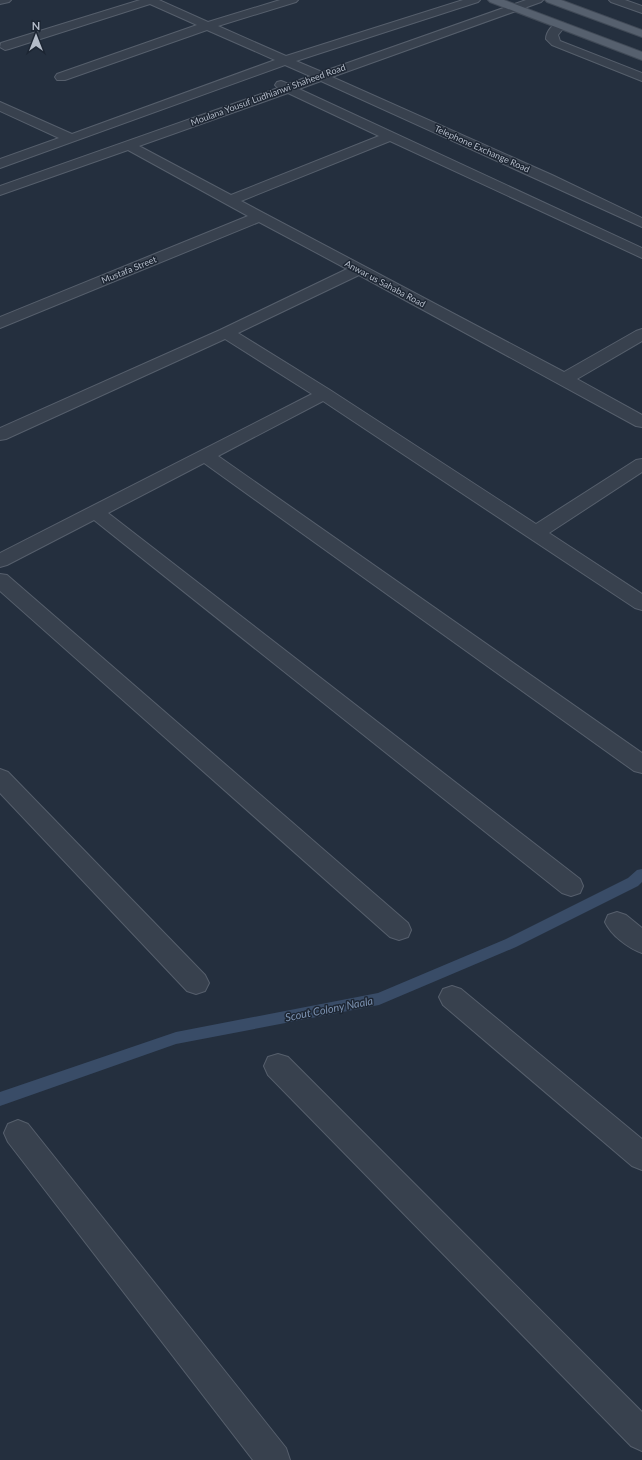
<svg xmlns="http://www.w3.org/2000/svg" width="642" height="1460" font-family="Lato,sans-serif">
	<rect width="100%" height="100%" fill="#242f3e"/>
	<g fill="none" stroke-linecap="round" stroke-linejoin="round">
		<path fill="#394c67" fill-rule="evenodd" d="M642,869V882L638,886L516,947L379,1005L176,1044L0,1106V1092L176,1032L378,993L506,939L628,878L637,870Z"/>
		<defs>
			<path id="minor" d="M0,0H11L9,2L0,4Z
				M140,0H159L208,22L280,0H298L296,2L218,26L286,56L463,0H480L478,2L296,61L322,72L526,0H543L541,2L332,77L552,175L642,218V227L321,81L299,89L642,248V258L390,141L241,201L564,372L636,331L642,329V341L577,379L642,415V427L636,426L359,275L238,333L330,390L536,524L636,460L642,459V472L549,533L642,594V610L635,608L323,401L218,456L642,753V773L634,771L204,463L108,513L580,879L583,886L580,893L571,896L562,893L94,520L7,565L0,567V553L312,394L225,339L6,439L0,440V428L220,330L347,269L259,222L0,328V317L248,216L128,150L0,195V186L278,88L275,85L277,82L281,81L289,84L310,76L285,65L0,168V159L59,138L0,111V102L72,134L275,60L207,30L65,80H57L55,77L57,74L197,25L150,4L9,49L5,50L0,47L1,43ZM288,93L379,136L231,195L139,146Z
				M609,0H625L642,6V13L611,2Z
				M560,22L564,23L566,25L558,35L560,41L642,73V81L552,45L546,39C546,32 553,23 560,22Z
				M0,574L7,575L408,923L411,930L408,937L399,940L390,937L0,591Z
				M0,769L8,772L205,975L209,983L205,991L196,994L187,991L0,793Z
				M617,912L626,915L642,928V953C628,948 611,935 605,922L608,915Z
				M452,986L461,989L642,1139V1170L632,1166L443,1005L439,997L443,989Z
				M278,1054L288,1057L642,1412V1451L631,1446L268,1075L264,1066L268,1057Z
				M18,1120L28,1124L286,1448L290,1460H253L8,1142L4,1133L8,1124Z"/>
			<path id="major" d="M488,0H504L642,52V60L490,2Z
				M545,0H561L642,30V37L547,2Z"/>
		</defs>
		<use href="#minor" stroke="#565f6c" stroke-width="2"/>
		<use href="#major" stroke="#414a57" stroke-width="2"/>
		<use href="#minor" fill="#38414e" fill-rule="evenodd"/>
		<use href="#major" fill="#56606e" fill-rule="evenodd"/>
	</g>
	<g text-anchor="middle" stroke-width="3" stroke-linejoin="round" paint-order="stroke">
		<g font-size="9" fill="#b4bcc9" stroke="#1d2633">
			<text transform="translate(268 95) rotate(-20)" y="3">Moulana Yousuf Ludhianwi Shaheed Road</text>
			<text transform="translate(482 149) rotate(24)" y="3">Telephone Exchange Road</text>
			<text transform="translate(129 270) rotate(-22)" y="3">Mustafa Street</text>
			<text transform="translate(385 284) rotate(28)" y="3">Anwar us Sahaba Road</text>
		</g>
		<g font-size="11" font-style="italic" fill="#7c92b1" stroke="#1d2633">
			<text transform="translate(329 1009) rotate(-11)" y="4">Scout Colony Naala</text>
		</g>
	</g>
	<g transform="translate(36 36)" stroke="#1d2633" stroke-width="3" paint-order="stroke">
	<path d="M0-3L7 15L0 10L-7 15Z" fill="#b4bcc9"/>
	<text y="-6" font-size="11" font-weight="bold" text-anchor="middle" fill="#b4bcc9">N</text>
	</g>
</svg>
